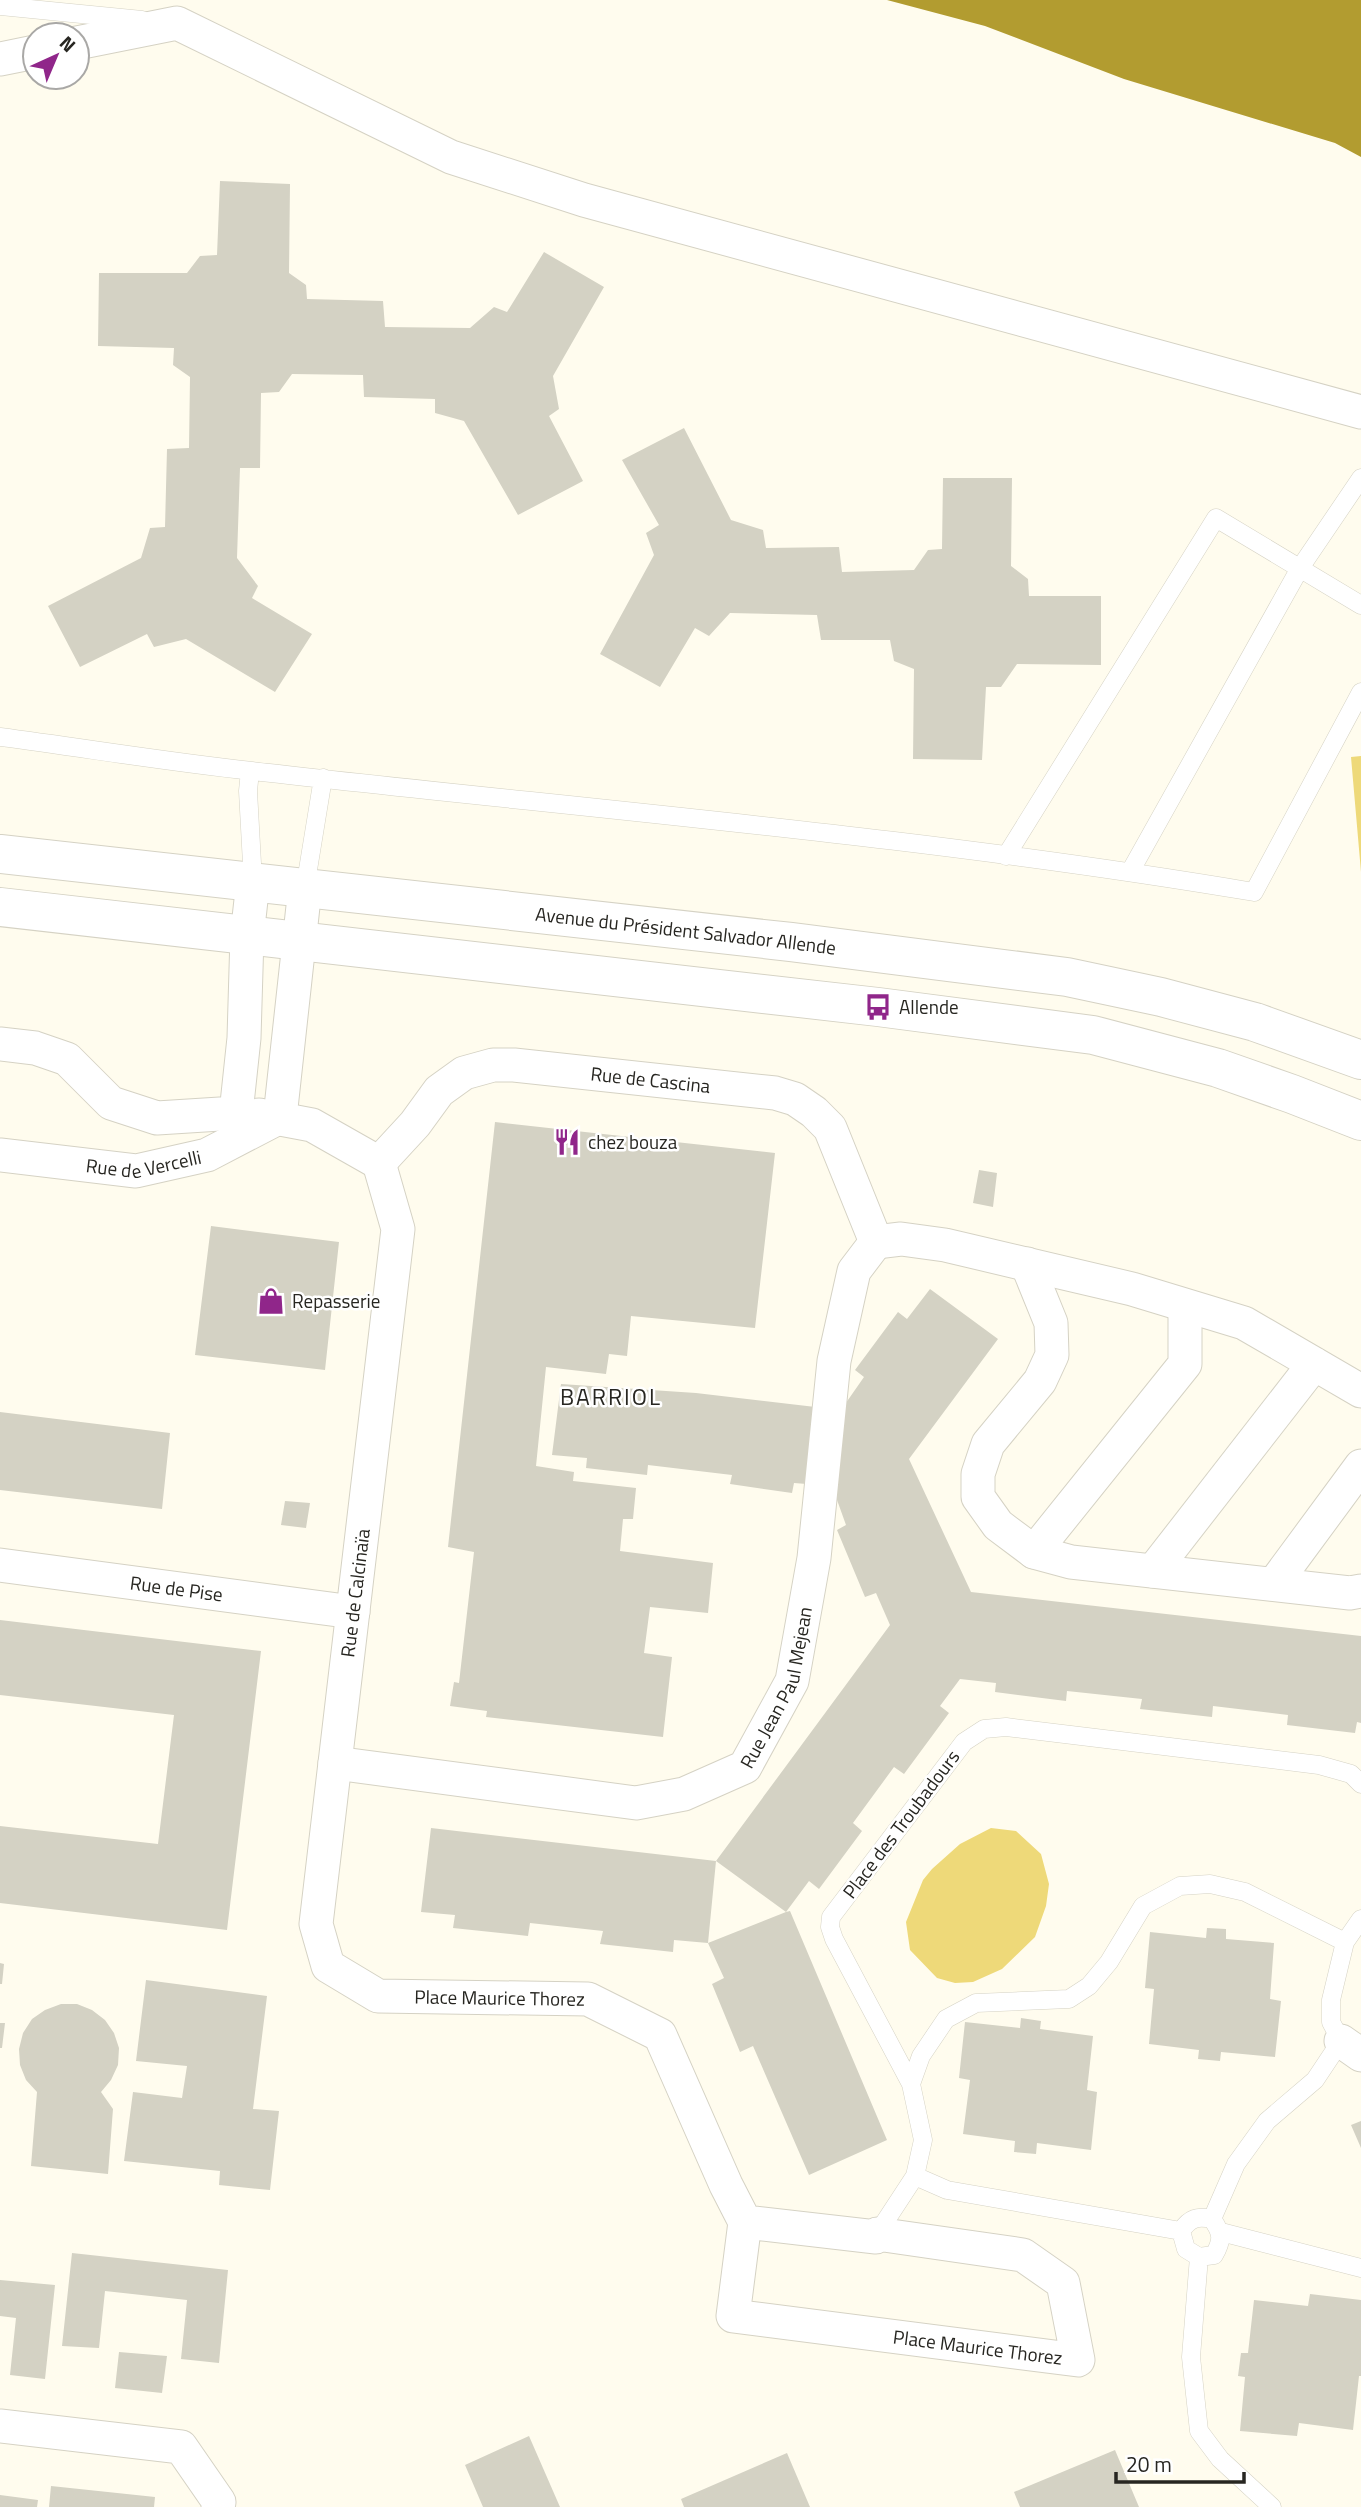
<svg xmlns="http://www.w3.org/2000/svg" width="1361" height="2507" font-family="'Titillium Web',sans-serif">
	<rect width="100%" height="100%" fill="#fffcee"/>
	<path fill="#eed979" d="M1361,756V872L1351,757Z
		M991,1828L1016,1831L1041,1854L1049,1884L1046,1906L1035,1937L1002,1969L973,1982L955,1983L937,1978L910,1950L906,1922L923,1880L932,1869L960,1844Z"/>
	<path fill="#b29c30" d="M887,0H1361V157L1335,143L1124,79L985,26Z"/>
	<path fill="#d4d2c4" d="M220,181L290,184L289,273L306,285L307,299L383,301L385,327L470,328L494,307L507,312L544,252L604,287L553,376L559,409L549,416L583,481L518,515L464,421L435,413V399L364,397L363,375L292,374L279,392L261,393L260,468H240L237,558L258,586L252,598L312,634L275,692L186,639L154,647L147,634L80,667L48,606L141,558L150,528L165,527L167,449L189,448L190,377L173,365L174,348L98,346L99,273H187L200,256L217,255Z
		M684,428L731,520L763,530L766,548L839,547L842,572L914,570L928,550L942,549L943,478H1012L1011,566L1028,579L1029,596H1101V665L1017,664L1001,687H986L982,760L913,759L914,669L894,661L890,640H821L817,615L730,613L709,636L695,628L660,687L600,654L654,555L646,533L659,525L622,460Z
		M495,1122L775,1153L755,1328L631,1316L627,1356L609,1354L606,1374L546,1367L536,1466L574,1472L573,1481L636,1488L633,1519H623L620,1551L713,1563L708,1613L650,1607L644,1653L672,1657L663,1737L486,1717L487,1711L450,1706L454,1682L459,1683L474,1552L448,1547Z
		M979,1170L997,1173L993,1207L973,1203Z
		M211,1226L339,1242L325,1370L195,1355Z
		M930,1289L998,1339L909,1459L971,1592L1361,1636V1723L1357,1722L1355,1733L1287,1725L1288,1715L1213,1706L1212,1717L1140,1709L1142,1699L1067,1691L1066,1701L995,1692L996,1683L960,1679L940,1706L949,1713L904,1774L894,1767L853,1823L862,1831L819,1889L809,1881L786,1912L790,1911L887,2140L809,2175L753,2046L740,2052L712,1984L724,1978L708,1943L674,1940L673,1952L600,1944L603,1931L530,1923L528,1936L453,1928L455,1915L421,1912L431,1828L716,1861L708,1943L786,1912L716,1861L890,1625L876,1593L865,1597L837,1530L846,1525L832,1486L794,1483L792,1493L730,1484L732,1475L648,1465L647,1475L586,1468L587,1458L552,1455L561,1384L696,1393L841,1410L864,1377L855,1370L898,1312L907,1319Z
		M0,1412L170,1433L162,1509L0,1490Z
		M285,1501L310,1503L306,1528L281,1525Z
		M0,1620L261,1651L227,1930L0,1903V1826L158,1844L174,1715L0,1695Z
		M1207,1928L1226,1929V1939L1274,1943L1270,1999L1281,2001L1275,2057L1221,2052L1220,2061L1198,2059L1199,2050L1149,2044L1154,1989L1145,1988L1150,1932L1206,1938Z
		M0,1963L4,1964L2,1984H0Z
		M146,1980L267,1996L253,2109L279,2111L270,2190L219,2185L220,2171L124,2161L133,2092L182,2098L187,2066L136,2061Z
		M61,2004H77L92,2010L105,2020L114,2033L119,2048L118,2065L111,2080L101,2092L113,2109L108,2174L31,2166L37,2092L26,2080L20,2065L19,2049L23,2033L32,2019L45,2010Z
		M1021,2018L1041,2021L1040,2029L1093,2036L1087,2090L1097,2092L1091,2150L1037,2143L1036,2154L1014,2152L1015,2141L963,2134L970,2080L959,2078L965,2022L1020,2028Z
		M0,2023H5L2,2048H0Z
		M1361,2121V2148L1351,2125Z
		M72,2253L228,2270L219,2363L181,2359L187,2300L105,2291L99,2348L62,2346Z
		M0,2280L55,2285L45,2379L10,2375L16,2318L0,2316Z
		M1310,2294L1361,2300V2376H1359L1353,2430L1299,2423L1297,2436L1240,2431L1245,2377L1238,2376L1241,2353H1248L1254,2300L1308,2306Z
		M119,2352L167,2356L162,2393L115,2388Z
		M529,2436L560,2507H483L465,2465Z
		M1115,2450L1139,2507H1020L1014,2492Z
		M787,2453L810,2507H684L681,2499Z
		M51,2486L155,2497L154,2507H49Z
		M0,2495L38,2500L37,2507H0Z"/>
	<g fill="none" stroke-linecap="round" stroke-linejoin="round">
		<defs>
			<path id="lane" d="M0,6L142,20
				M0,737C84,748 168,762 252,771C586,809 922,836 1254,892L1361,692
				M250,771L248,791L253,882
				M1006,856L1216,518L1361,605
				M1130,872L1300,568L1361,478
				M305,888L323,778
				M911,2084L921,2056L946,2019L976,2003L1069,1999L1089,1986L1109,1962L1143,1906L1180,1886L1210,1884L1245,1892L1345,1942L1361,1919
				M915,2176L947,2190L1181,2231L1186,2249L1199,2257L1214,2255C1223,2240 1222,2233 1212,2219C1197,2216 1190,2218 1181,2231
				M1212,2219L1236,2164L1267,2121L1315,2080L1341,2041L1331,2022V2000L1345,1942
				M1221,2232L1361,2268
				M877,2234L915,2176L923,2140L911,2084L834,1939L830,1927L831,1917L964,1742L984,1729L1006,1727L1319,1765L1351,1774L1361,1784
				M1199,2257L1191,2357L1199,2431L1220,2459L1272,2507"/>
			<g id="street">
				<path d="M77,43L177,23L451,157L584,200L1361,412"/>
				<path d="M0,59L35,52"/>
				<path d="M0,1044L35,1048L67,1059L111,1103L157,1118L236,1113L244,1038L247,936L253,882"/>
				<path d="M259,1115L312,1125L379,1163"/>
				<path id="s1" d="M0,1155L136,1171L207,1155L280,1117L305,888"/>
				<path id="s2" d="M379,1163L398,1229L316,1924L328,1966L378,1996L588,1999L660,2035L726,2185L745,2222L733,2316L1078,2360L1063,2283L1023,2255L877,2234L876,2237L745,2222"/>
				<path id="s3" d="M379,1163L415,1124L439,1091L464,1073L493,1065H514L775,1093L795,1099L814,1112L830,1128L876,1242"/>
				<path d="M876,1242L901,1239L945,1245L1132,1289L1244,1323L1361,1391"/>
				<path d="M1027,1264L1051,1323L1052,1355L1040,1381L988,1444L978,1474V1497L998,1525L1034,1552L1071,1562L1350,1593L1361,1591"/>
				<path d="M1034,1552L1185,1364V1306"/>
				<path id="s4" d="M0,1565L353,1612"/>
				<path d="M1153,1571L1314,1364"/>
				<path d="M1274,1584L1361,1466"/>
				<path id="s5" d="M335,1763L636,1803L684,1794L745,1767L792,1681L814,1558L834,1361L854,1271L876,1242"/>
				<path d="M1341,2041L1361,2055"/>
				<path d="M0,2426L181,2447L219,2502L218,2507"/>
			</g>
			<g id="secondary">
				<path id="s6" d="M0,854L791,942L1067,977L1161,997L1255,1022L1361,1060"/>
				<path d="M0,907L878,1007L1093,1035L1218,1068L1292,1094L1361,1121"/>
			</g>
		</defs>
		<use href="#lane" stroke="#d5d2c4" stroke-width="19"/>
		<use href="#street" stroke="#d5d2c4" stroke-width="35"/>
		<use href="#secondary" stroke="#d5d2c4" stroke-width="40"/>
		<use href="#lane" stroke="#fff" stroke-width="18"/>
		<use href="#street" stroke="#fff" stroke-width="33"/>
		<use href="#secondary" stroke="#fff" stroke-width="38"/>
	</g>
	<defs>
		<symbol id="bus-bare" viewBox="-9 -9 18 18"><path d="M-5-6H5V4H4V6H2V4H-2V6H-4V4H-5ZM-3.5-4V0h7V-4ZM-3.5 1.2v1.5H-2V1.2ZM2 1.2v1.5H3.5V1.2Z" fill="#90268a" stroke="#fff" stroke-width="2.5" paint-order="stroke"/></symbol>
		<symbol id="restaurant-bare" viewBox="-9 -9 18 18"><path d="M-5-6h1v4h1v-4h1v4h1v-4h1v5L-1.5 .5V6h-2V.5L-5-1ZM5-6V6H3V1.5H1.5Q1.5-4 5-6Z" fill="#90268a" stroke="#fff" stroke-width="2.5" paint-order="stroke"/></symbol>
		<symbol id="shop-bare" viewBox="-9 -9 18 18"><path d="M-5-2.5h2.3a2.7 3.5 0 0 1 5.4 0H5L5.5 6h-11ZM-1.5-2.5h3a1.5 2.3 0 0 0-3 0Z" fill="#90268a" stroke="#fff" stroke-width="2.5" paint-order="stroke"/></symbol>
	</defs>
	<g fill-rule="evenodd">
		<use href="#bus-bare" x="859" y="988" width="38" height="38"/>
		<use href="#restaurant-bare" x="548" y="1123" width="38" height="38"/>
		<use href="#shop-bare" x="252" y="1282" width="38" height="38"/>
	</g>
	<g text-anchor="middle" stroke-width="5" stroke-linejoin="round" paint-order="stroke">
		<g font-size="19" fill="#272621" stroke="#fff">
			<text dy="7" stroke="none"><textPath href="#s6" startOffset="690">Avenue du Président Salvador Allende</textPath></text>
			<text dy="7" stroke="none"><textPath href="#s3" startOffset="313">Rue de Cascina</textPath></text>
			<text dy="7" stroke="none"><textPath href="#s1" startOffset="145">Rue de Vercelli</textPath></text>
			<text dy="7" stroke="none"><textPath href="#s4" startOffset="178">Rue de Pise</textPath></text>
			<text transform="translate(355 1593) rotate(-83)" y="7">Rue de Calcinaïa</text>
			<text dy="7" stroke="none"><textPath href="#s5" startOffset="506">Rue Jean Paul Mejean</textPath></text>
			<text transform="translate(901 1824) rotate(-53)" y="7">Place des Troubadours</text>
			<text dy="7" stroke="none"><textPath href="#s2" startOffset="992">Place Maurice Thorez</textPath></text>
			<text dy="7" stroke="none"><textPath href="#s2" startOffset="1708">Place Maurice Thorez</textPath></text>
		</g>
		<g font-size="19" fill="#272621" stroke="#fff" text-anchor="start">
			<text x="899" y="1014">Allende</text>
			<text x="588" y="1149">chez bouza</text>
			<text x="292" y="1308">Repasserie</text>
		</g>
		<g font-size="23" letter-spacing="2" fill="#272621" stroke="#fff">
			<text x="611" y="1405">BARRIOL</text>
		</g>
	</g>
	<g transform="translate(56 56) rotate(44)"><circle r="33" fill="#ffffff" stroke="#a9a8a6" stroke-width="2"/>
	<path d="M0-5L12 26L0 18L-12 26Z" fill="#90268a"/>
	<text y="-10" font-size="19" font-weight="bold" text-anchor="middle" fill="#272621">N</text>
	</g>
	<path d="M1116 2472v10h128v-10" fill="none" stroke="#272621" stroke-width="3.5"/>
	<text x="1126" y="2472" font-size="21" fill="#272621" stroke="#ffffff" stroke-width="5" paint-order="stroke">20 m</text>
</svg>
